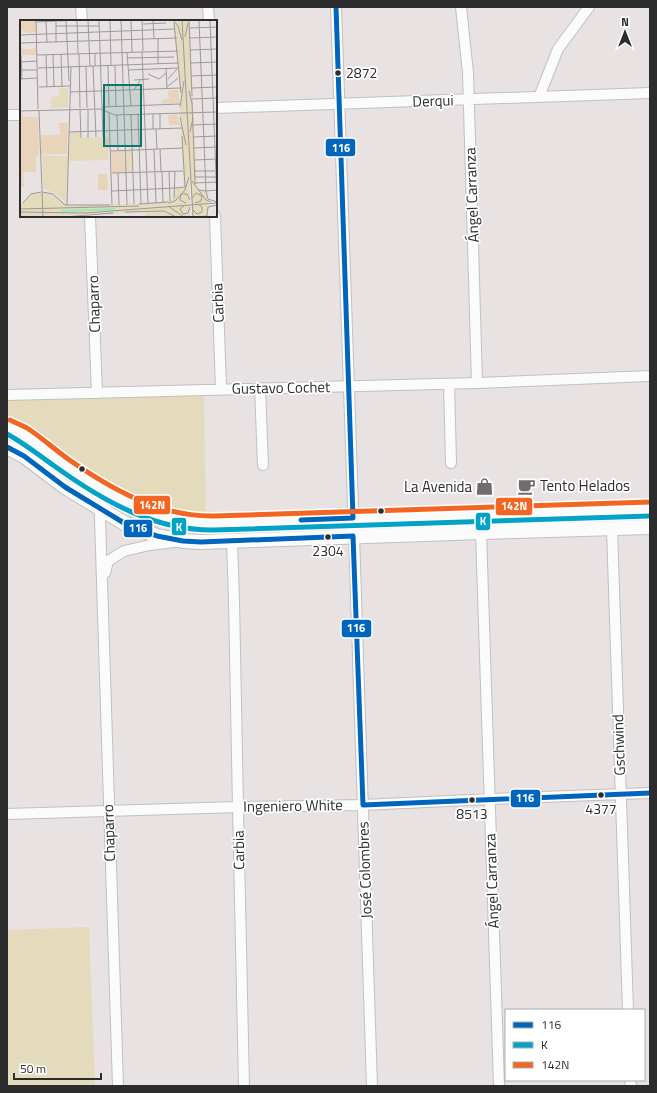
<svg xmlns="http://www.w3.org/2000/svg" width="657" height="1093" font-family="'Titillium Web',sans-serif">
	<rect width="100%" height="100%" fill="#e9e2e3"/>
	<path fill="#e4dbbd" d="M204,390L206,523L157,515L7,426V395Z
		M89,927L95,1086H7V930Z"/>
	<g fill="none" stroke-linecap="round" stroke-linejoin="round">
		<defs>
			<path id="minor" d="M81,7L82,21
				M208,7L209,21
				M336,7C348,367 361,726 372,1086
				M461,7L468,73L477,383
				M539,97L558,49L589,7
				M216,108L650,93
				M7,115H21
				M90,216L97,393
				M215,216L221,389
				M449,384L451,463
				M260,388L263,465
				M7,395L477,383L650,376
				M99,487L118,1086
				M612,529L628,1010
				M481,532L499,1086
				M232,541L234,600L238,807L244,1086
				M105,573L108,561L124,551L150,545L174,542
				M7,814L238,807L363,805L490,799L650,793
				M630,1080L631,1086"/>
			<path id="secondary" d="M7,426C14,430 22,433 28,438C41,446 52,456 65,465C101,490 142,514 186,521C200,524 216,523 231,522L650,509
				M7,447L24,456L65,487L124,523L157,536L183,541L201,542L481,532L650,527"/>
		</defs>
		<use href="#minor" stroke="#c0c0c0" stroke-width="12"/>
		<use href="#secondary" stroke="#c0c0c0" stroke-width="16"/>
		<use href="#minor" stroke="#fcfbfb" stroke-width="10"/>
		<use href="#secondary" stroke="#fcfbfb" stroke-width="14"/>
		<defs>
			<path id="bus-1" d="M7,447L24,456L65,487L124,523L157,536L183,541L201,542L353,536L363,805L650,793
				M301,520L353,518L336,7"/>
			<path id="bus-2" d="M7,434C26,444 42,458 60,470C105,502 157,531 214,530L650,516"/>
			<path id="bus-3" d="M10,420C16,423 21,425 27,428C41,437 54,449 68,459C111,489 160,517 214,516L650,502"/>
		</defs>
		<use href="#bus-1" stroke="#fff" stroke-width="8"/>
		<use href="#bus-2" stroke="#fff" stroke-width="8"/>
		<use href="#bus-3" stroke="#fff" stroke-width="8"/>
		<use href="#bus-1" stroke="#0065bd" stroke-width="5"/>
		<use href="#bus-2" stroke="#02a3c6" stroke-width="5"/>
		<use href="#bus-3" stroke="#f26522" stroke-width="5"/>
	</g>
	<defs>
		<symbol id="cafe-bare" viewBox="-9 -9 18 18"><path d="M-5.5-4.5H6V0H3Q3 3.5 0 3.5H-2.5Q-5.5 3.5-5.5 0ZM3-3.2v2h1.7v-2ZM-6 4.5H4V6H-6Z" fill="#6e6c6c" stroke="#fff" stroke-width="2.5" paint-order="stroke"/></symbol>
		<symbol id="shop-bare" viewBox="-9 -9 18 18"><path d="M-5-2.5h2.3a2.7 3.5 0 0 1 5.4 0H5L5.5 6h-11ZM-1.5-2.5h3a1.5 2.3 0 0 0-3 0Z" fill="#6e6c6c" stroke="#fff" stroke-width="2.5" paint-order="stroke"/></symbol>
	</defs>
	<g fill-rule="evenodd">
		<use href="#cafe-bare" x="514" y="474" width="25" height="25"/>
		<use href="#shop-bare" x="472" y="474" width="25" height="25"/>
	</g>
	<g fill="#2c2c2c" stroke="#fff" stroke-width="1.5">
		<circle cx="338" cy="73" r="3.5"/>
		<circle cx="82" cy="469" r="3.5"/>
		<circle cx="381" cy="511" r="3.5"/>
		<circle cx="328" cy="537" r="3.5"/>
		<circle cx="601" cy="795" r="3.5"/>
		<circle cx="472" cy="800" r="3.5"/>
	</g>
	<g text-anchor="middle" stroke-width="3.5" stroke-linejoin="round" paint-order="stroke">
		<g font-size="14" fill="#2c2c2c" stroke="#fff">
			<text x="346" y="78" text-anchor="start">2872</text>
			<text x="328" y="556">2304</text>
			<text x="601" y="814">4377</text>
			<text x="472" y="819">8513</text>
		</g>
		<g font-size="15" fill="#2c2c2c" stroke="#fff">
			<text transform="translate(433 101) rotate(-2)" y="5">Derqui</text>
			<text transform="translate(472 195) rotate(-92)" y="5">Ángel Carranza</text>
			<text transform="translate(218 303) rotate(-92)" y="5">Carbia</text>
			<text transform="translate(94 304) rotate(-92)" y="5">Chaparro</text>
			<text transform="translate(281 388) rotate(-1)" y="5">Gustavo Cochet</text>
			<text transform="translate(619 745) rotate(-92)" y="5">Gschwind</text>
			<text transform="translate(293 806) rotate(-1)" y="5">Ingeniero White</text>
			<text transform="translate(109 833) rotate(-92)" y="5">Chaparro</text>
			<text transform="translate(239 850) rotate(-91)" y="5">Carbia</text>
			<text transform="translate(365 870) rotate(-92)" y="5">José Colombres</text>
			<text transform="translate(492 881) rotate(-92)" y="5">Ángel Carranza</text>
		</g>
		<g font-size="15" fill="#2c2c2c" stroke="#fff" text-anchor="start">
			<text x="540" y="491">Tento Helados</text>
			<text x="472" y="492" text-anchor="end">La Avenida</text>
		</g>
	</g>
	<g transform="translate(20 20)">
		<rect width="197" height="197" fill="#e9e2e3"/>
		<path d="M153,0H169L177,168L186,171L189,186L187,196L173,197L169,140L170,197H156L146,192L0,197V183H3L11,174L24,172L35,175L46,185L128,184L155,179V168H164L160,97L161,74ZM39,68H48V87L31,88V77L39,76ZM50,112H60V118L89,117L88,140L49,141ZM112,130L113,152H106V131ZM22,135L48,137L46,183L35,173L23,169ZM131,192L132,196V192H142L154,197H125V193Z" fill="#e4dbbd"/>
		<path d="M0,0H16V12L7,13L0,10ZM0,24L2,29H13L16,26V35H0ZM148,70H159V83L142,84V80L149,79ZM0,92H3V97H18L19,135L16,136V152H3L4,167H0ZM157,94L160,105H149L148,95ZM39,103H48L47,134H21V115H40ZM104,131L105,152H92L91,132ZM78,154H87L88,170H78Z" fill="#e7d4bb"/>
		<path fill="none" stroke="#9ae6bc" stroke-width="2" d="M41,191L95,189"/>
		<path fill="none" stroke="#9d999a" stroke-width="1" d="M16,0L18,89M46,0L49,61M57,0L58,33M68,0L70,46M79,0L83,117M90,0L91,45M101,0L107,185M111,0L112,32M122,0L123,31M133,0L134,19M153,0L158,6L162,20M162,0L173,197M169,0L172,76M179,0L186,171L197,170M190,0L197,181M16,2L59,0M26,2L27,23M36,2V22M154,3L161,73M123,4L146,3M36,6H79M170,8L197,7M0,15L154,9M165,17L168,3M170,18L197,17M138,19V44M0,23L157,18M170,30L197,29M107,32L111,86M122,32L128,184M75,33V46M41,34L42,67M59,34L60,88M1,35L2,59M17,35L158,31M26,35L27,67M33,35L34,67M107,38L154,37M1,42L17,41M170,43L197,42M66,46L67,88M73,46L76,117M88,46L89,86M95,46L96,87M18,48L158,43M146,48L147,69M1,50H17M108,50L158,48M128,54L139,59L146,53M171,56L197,55M0,59L17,58M148,59L157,49M114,60L129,59M19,67L50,66M147,67L158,58M172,68L197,67M114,70L121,59M169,71L172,83M50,72L161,68M172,79L197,78M172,82L175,164M82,87L160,84M160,87L164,61M60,89L61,118M68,89V118M0,91L80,89L95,95L197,92M19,91L23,197M89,93L92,185M118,94L121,184M133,94V109M140,94V109M97,95L98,130M111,95L114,184M160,97L166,125M173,105L197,104M136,109L137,129M49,112L162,108M170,112L173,98M173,117L197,116M174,128L197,127M134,129L136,183M140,129L141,152M91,131L163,128M174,140L197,139M149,151L150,181M175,151H195M142,152L143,182M92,153L163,151M98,153L99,185M175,157H196M172,161L186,180L191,182M175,163L196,162M155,168L165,167L162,116M179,170L186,171L188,179L197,182M92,171L155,168M22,172L33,174L45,185H90M172,178L176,173L182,176L181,181L175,183M154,179L155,151M3,183L11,174L21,172M148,183L155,181L165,170L169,157M166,183L160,180L161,174H167L170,180M119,184L148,182M47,185L51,47M165,185L160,189L163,194L168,193L170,187M148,186L164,197M0,189L119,186M173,190L177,194L182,192V187L178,184M0,192L65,193L197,183M105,192L144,191L156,197M44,197L93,193M180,197L187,196L188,187L197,185"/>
		<path fill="#0f766e" fill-opacity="0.15" stroke="#0f766e" stroke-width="2" d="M84,65H121V126H84Z"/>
		<rect width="197" height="197" fill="none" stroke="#2c2c2c" stroke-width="2"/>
	</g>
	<g stroke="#fff" stroke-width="1.5">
		<rect x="325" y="138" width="31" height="19" rx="4" fill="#0065bd"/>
		<rect x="133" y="495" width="38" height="20" rx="4" fill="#f26522"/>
		<rect x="495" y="497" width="38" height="19" rx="4" fill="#f26522"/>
		<rect x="475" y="512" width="16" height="19" rx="4" fill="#02a3c6"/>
		<rect x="171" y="517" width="16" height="19" rx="4" fill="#02a3c6"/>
		<rect x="123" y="519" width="30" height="19" rx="4" fill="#0065bd"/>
		<rect x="341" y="619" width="31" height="19" rx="4" fill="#0065bd"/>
		<rect x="510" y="789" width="31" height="19" rx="4" fill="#0065bd"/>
	</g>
	<g font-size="11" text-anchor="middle" font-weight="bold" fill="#fff">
		<text x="341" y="152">116</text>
		<text x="152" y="509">142N</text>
		<text x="514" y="510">142N</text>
		<text x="483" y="525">K</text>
		<text x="179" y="531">K</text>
		<text x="138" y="532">116</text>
		<text x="356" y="632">116</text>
		<text x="525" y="802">116</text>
	</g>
	<rect width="657" height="1093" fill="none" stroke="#2c2c2c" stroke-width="16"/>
	<rect x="505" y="1009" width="140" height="72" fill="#ffffff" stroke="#ababab"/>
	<rect x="513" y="1022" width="20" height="6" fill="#0065bd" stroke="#ababab"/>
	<text x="541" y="1029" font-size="12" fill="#2c2c2c">116</text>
	<rect x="513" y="1042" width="20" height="6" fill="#02a3c6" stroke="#ababab"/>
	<text x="541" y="1049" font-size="12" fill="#2c2c2c">K</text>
	<rect x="513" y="1062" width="20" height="6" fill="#f26522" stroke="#ababab"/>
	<text x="541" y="1069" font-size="12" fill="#2c2c2c">142N</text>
	<g transform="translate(625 32)" stroke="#ffffff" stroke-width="3" paint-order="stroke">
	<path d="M0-3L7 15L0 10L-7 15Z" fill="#2c2c2c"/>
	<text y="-6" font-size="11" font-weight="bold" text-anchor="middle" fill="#2c2c2c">N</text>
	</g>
	<path d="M14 1073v6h87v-6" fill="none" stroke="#2c2c2c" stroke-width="2"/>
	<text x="20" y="1073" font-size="12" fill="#2c2c2c" stroke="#ffffff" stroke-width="3" paint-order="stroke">50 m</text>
</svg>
